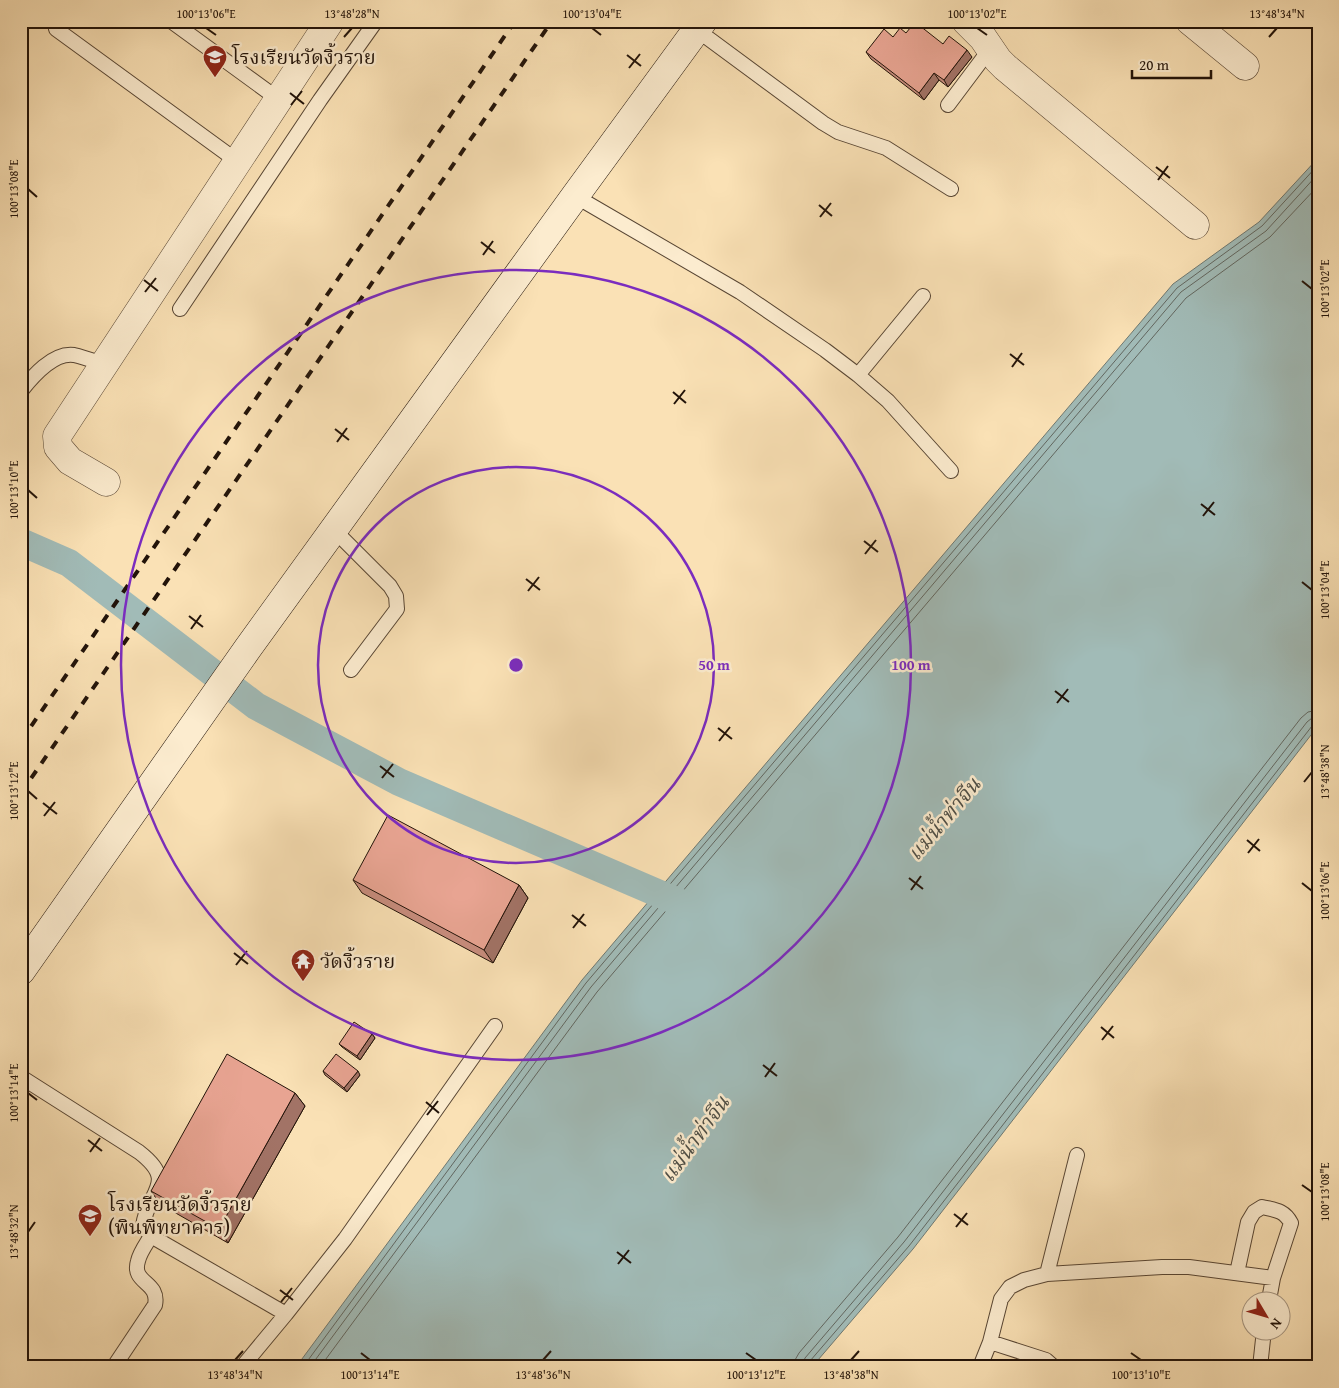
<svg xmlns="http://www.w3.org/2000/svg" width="1339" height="1388" font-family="'Gentium Book Plus','Noto Serif Thai',serif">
	<rect width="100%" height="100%" fill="#fae1b5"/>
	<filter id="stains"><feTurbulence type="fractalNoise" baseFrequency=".004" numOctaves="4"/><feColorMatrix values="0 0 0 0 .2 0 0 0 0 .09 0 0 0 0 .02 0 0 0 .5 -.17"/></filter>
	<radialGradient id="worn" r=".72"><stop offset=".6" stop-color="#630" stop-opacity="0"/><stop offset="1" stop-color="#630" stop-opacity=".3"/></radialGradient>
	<path fill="#a1bbb7" stroke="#6e7871" d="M1318,158V726L913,1249L812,1367H296L582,980L1173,284L1259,222Z"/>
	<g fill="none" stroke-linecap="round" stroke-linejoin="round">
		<path stroke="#626760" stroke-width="1" d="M303,1367L586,983L1177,288L1262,226L1318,165
			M310,1367L591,987L1181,292L1266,231L1318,174
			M320,1367L597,992L1186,298L1270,237L1318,186
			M795,1367V1360L799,1353L898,1237L1301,718L1308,712L1318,710
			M802,1367L805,1358L904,1242L1307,722L1312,718L1318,717
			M809,1367L810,1361L909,1246L1312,726L1318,724"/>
		<path stroke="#a1bbb7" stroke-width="28" d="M21,542L69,563L256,706L399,782L690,907"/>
		<defs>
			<path id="lane" d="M171,21L278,99
				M56,29L237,161
				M697,30L823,123L838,132L886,148L951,189
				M948,105L990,49
				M575,196L740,292L825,350L858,375L888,401L951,471
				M180,309L320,100L376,21
				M858,375L923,296
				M21,391C32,377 53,352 74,355C83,357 94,361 103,364
				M334,530L390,586L396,596L397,609L351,670
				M21,1077L139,1152C179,1183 147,1191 143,1226L151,1236L286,1314
				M1237,1273L1248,1222L1254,1212L1262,1207C1275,1210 1284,1210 1291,1223L1273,1278L1269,1300
				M1047,1274L1077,1155
				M115,1365L155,1305C160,1281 131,1284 138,1261C140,1252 147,1243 151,1236
				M242,1367L286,1314L345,1239L495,1026
				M980,1367L990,1342
				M1054,1367L1046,1360L990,1342L1001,1299L1010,1287L1024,1280L1047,1274L1162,1267H1189L1273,1278
				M1260,1367L1264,1330"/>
			<path id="street" d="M966,21L983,38L998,60L1005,67L1195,225
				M1190,21L1245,66
				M106,482L70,461L58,447L57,436L330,21"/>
			<path id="secondary" d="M21,971L248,648L575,196L703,21"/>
		</defs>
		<use href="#lane" stroke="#584634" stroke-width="16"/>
		<use href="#street" stroke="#584634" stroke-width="29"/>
		<use href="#secondary" stroke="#221309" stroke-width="29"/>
		<use href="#lane" stroke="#fceccf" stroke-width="14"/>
		<use href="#street" stroke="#fceccf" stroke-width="28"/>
		<use href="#secondary" stroke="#fceccf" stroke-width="28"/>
		<path stroke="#221309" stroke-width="4" stroke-dasharray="9 9" stroke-linecap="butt" d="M21,741L515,21
			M21,793L552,21"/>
	</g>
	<path fill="#c88d7e" stroke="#221309" d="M893,37L943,44L972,57L948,87L939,80L924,100L871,59L866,52Z
		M353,880L519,885L528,898L493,963L362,893Z
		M372,1034L375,1038L360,1060L342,1047L339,1044Z
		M323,1071L360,1075L347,1092L325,1075Z
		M295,1093L305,1106L228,1243L160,1204L151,1191Z"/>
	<path fill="#a27366" stroke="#221309" d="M967,50L972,57L948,87L944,80Z
		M934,73L939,80L924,100L919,93Z
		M519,885L528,898L493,963L484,950Z
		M372,1034L375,1038L360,1060L357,1056Z
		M358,1071L360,1075L347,1092L344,1088Z
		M295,1093L305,1106L228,1243L219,1229Z"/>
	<path fill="#e8a492" stroke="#221309" d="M915,22L943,44L949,36L967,50L944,80L934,73L919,93L866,52L884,29L893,37L900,28L906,33Z
		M388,815L519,885L484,950L353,880Z
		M354,1022L372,1034L357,1056L339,1044Z
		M227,1054L295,1093L219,1229L151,1191Z
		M336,1054L358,1071L344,1088L323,1071Z"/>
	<path fill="none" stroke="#221309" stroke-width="2" d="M206,28L216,35M592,28L601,35M977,28L987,35M344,37L352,28M1269,37L1277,28M627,55L641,66M629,68L640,54M290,93L304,104M291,105L302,91M1156,167L1170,178M1158,180L1168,166M28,189L37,197M819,205L832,216M820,217L831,203M481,242L495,253M483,255L493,241M144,280L158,291M1302,281L1312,289M145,292L156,278M1010,354L1024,365M1012,367L1022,353M673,392L686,403M674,404L685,390M335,429L349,440M337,442L347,428M28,490L37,498M1201,504L1215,515M1203,516L1214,502M864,541L878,552M865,554L876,540M526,579L540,590M1302,582L1312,590M528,591L539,577M189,616L203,627M191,629L201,615M1055,691L1069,702M1057,703L1068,689M718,728L732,739M719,741L730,727M380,766L394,777M382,778L393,764M1304,782L1312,772M28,791L37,799M43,803L57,814M44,816L55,802M1247,840L1260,851M1248,853L1259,839M909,878L923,889M1302,883L1312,891M911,890L921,876M572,915L586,926M573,928L584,914M234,953L248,964M236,965L247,951M1101,1027L1114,1038M1102,1040L1113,1026M763,1065L777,1076M765,1077L775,1063M28,1093L37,1100M426,1102L439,1113M427,1115L438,1101M88,1140L102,1151M90,1152L100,1138M1302,1185L1312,1192M954,1214L968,1225M956,1227L967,1213M28,1232L35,1222M617,1252L631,1263M618,1264L629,1250M280,1290L293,1300M281,1302L292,1288M361,1353L370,1360M746,1353L756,1360M1131,1353L1141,1360M235,1360L243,1351M543,1360L551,1351M851,1360L859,1351"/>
	<g fill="none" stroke="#7b2cbf" stroke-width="2.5">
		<circle cx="516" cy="665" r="198"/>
		<circle cx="516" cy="665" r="395"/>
	</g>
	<defs>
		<symbol id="school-pin" viewBox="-11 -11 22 30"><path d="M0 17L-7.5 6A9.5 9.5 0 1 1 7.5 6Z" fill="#8f2418" stroke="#fceccf"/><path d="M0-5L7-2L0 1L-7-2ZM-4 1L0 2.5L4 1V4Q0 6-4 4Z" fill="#fff"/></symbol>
		<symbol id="temple-pin" viewBox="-11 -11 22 30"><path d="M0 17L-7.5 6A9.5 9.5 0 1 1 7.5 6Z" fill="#8f2418" stroke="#fceccf"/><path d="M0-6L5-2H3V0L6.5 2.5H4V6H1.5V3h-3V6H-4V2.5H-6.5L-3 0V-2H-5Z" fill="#fff"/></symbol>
	</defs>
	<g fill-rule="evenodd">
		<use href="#school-pin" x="201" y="43" width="28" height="38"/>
		<use href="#temple-pin" x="289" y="947" width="28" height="38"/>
		<use href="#school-pin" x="76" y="1202" width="28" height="38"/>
	</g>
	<g text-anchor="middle" stroke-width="5" stroke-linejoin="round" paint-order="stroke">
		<g font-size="20" fill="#221309" stroke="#fceccf" text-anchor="start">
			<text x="232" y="64">โรงเรียนวัดงิ้วราย</text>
			<text x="320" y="968">วัดงิ้วราย</text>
			<text x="108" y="1211">โรงเรียนวัดงิ้วราย<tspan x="108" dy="23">(พินพิทยาคาร)</tspan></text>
		</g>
		<g font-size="21" font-style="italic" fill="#4e4e46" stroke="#fceccf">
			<text transform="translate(944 819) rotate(-50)" y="7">แม่น้ำท่าจีน</text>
			<text transform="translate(695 1139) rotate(-54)" y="7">แม่น้ำท่าจีน</text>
		</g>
	</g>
	<circle cx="516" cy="665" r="8" fill="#7b2cbf" stroke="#fceccf" stroke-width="2.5"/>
	<g font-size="15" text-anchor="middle" font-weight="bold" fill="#7b2cbf" stroke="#fceccf" stroke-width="5" stroke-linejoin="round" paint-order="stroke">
		<text x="714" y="670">50 m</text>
		<text x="911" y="670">100 m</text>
	</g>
	<rect width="1339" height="1388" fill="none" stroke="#fae1b5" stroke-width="55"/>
	<g transform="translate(1266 1316) rotate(128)"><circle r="24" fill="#fceccf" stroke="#a59580"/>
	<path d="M0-4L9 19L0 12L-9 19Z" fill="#8f2418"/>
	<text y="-8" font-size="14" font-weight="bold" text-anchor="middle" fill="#221309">N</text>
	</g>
	<path d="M1132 70v8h79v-8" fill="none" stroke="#221309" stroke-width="2.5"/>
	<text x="1139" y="70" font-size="15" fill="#221309" stroke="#fceccf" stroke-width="4" paint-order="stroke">20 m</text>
	<rect x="28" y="28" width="1284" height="1332" fill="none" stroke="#221309" stroke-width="2"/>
	<g font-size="12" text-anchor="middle" fill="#221309">
		<text x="206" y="18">100°13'06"E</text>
		<text x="352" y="18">13°48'28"N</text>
		<text x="592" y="18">100°13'04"E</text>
		<text x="977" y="18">100°13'02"E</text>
		<text x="1277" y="18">13°48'34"N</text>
		<text transform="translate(14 189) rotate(-90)" y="4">100°13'08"E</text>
		<text transform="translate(1325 289) rotate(-90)" y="4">100°13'02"E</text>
		<text transform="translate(14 490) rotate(-90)" y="4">100°13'10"E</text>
		<text transform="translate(1325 590) rotate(-90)" y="4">100°13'04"E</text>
		<text transform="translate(1325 772) rotate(-90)" y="4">13°48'38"N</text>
		<text transform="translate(14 791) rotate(-90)" y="4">100°13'12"E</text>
		<text transform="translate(1325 891) rotate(-90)" y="4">100°13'06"E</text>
		<text transform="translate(14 1093) rotate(-90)" y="4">100°13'14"E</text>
		<text transform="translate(1325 1192) rotate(-90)" y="4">100°13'08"E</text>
		<text transform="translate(14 1232) rotate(-90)" y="4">13°48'32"N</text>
		<text x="235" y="1379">13°48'34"N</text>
		<text x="370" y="1379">100°13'14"E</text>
		<text x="543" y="1379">13°48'36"N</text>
		<text x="756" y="1379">100°13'12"E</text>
		<text x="851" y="1379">13°48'38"N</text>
		<text x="1141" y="1379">100°13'10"E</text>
	</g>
	<rect width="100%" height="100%" filter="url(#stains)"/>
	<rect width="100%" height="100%" fill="url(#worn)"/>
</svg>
